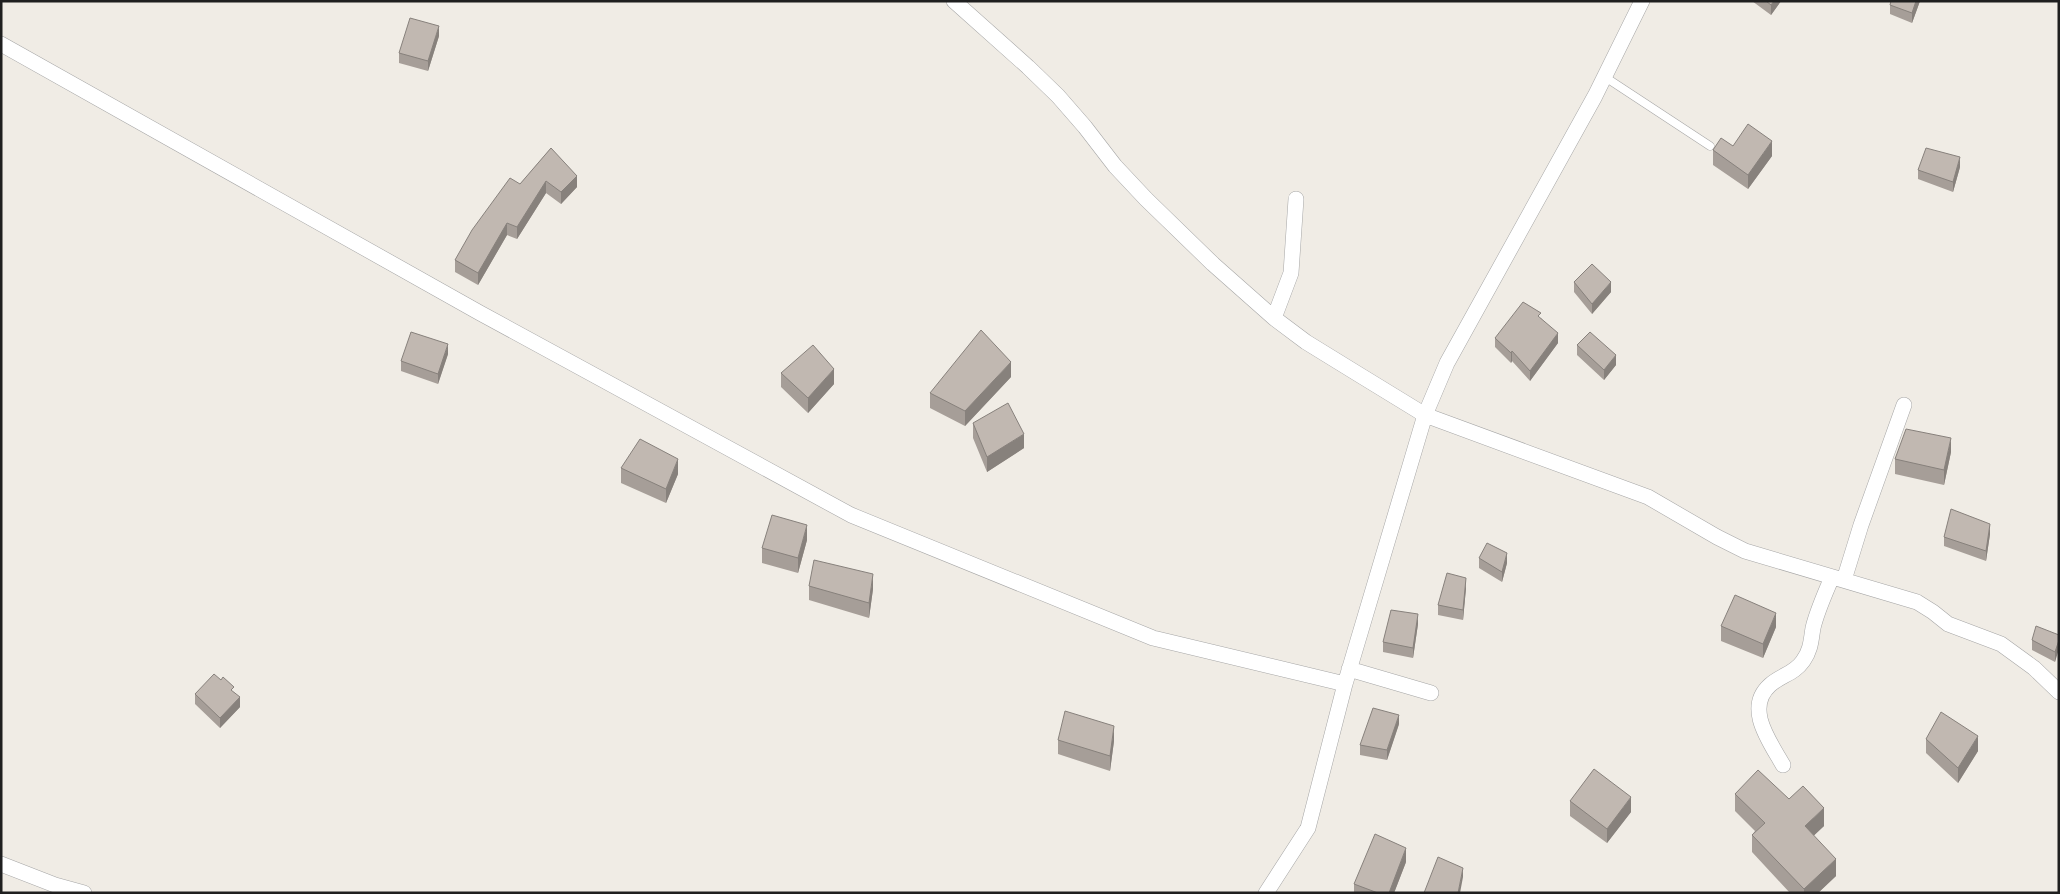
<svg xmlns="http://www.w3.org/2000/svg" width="2060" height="894" font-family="'Roboto Condensed',sans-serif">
	<rect width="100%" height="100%" fill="#f0ece5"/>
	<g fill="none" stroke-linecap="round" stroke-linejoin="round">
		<defs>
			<path id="service" d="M1605,77L1710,146"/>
			<path id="minor" d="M954,1L1028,67L1058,96L1085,127L1115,166L1146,199L1213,264L1274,318L1306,342L1358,374L1425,415L1648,497L1717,537L1745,551L1917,602L1933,612L1948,624L2001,644L2034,668L2059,692
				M1,44L480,313L851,515L1153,638L1345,684
				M1274,318L1291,273L1296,199
				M1844,580L1861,525L1904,405
				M1349,669L1431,693
				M1783,765C1770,742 1744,708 1770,685C1781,675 1794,674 1803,661C1811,650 1811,640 1813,628C1817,611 1825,594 1832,577
				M1,864L55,885L84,893
				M1266,893L1308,828L1345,684L1425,415L1447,363L1595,96L1642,1"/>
		</defs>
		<use href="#service" stroke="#a6a6a6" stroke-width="9"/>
		<use href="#minor" stroke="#a6a6a6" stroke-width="16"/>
		<use href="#service" stroke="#fff" stroke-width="8"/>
		<use href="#minor" stroke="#fff" stroke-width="15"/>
	</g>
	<path fill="#a69e98" d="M1752,1H1781L1771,15Z
		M1920,1L1912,23L1890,14V5Z
		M439,36L428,71L399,63V53Z
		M1733,146L1772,156L1748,189L1713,165V150Z
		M551,148L577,187L561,204L546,193L517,239L507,235L478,285L455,272V260Z
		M1960,167L1953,192L1918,179V170Z
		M1574,282L1611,292L1592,314L1574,292Z
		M1541,318L1558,343L1530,381L1512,361L1511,363L1495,347V338Z
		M1577,345L1616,365L1604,380L1577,355Z
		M448,354L438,384L401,371V361Z
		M781,373L834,384L808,413L781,387Z
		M1011,377L965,426L930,408V393Z
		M973,423L1024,448L987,472L973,438Z
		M1951,452L1944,485L1895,474V459Z
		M621,468L678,474L666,503L621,483Z
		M1990,534L1986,561L1944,546V537Z
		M807,540L798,573L762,563V548Z
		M1479,558L1507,563L1502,582L1479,568Z
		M809,586L873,589L869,618L809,600Z
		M1466,588L1463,620L1438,615V605Z
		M1418,624L1413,658L1383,652V642Z
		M1721,626L1776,627L1763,658L1721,641Z
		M2059,635L2055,662L2032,650V640Z
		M234,692L240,707L220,728L195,704V694Z
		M1399,724L1387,760L1360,755V745Z
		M1926,739L1978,751L1958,783L1926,753Z
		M1058,740L1114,741L1110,771L1058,754Z
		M1735,794L1789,799L1824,826L1813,836L1836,876L1818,893H1790L1752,852V835L1755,831L1735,811Z
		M1570,801L1631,812L1607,843L1570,816Z
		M1406,862L1394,893H1354V884Z"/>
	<path fill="#87817c" d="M1774,1H1781L1771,15V5Z
		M1916,1H1920L1912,23V13Z
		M439,26V36L428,71V61Z
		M1772,141V156L1748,189V175Z
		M1960,157V167L1953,192V182Z
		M577,176V187L561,204V192Z
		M546,181V193L517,239V227Z
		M507,223V235L478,285V273Z
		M1611,282V292L1592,314V304Z
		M1558,333V343L1530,381V371Z
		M448,344V354L438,384V374Z
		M1512,351V361L1511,363V353Z
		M1616,355V365L1604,380V370Z
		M1011,362V377L965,426V411Z
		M834,369V384L808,413V398Z
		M1024,434V448L987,472V457Z
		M1951,438V452L1944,485V470Z
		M678,459V474L666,503V489Z
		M1990,524V534L1986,561V551Z
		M807,525V540L798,573V558Z
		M1507,553V563L1502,582V572Z
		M873,574V589L869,618V603Z
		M1466,578V588L1463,620V610Z
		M1776,613V627L1763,658V644Z
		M1418,614V624L1413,658V648Z
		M2059,640V649L2055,662V652Z
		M240,697V707L220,728V718Z
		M1399,715V724L1387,760V750Z
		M1114,726V741L1110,771V756Z
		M1978,736V751L1958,783V768Z
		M1631,797V812L1607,843V829Z
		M1824,808V826L1805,844V826Z
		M1406,848V862L1394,893H1389Z
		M1836,859V876L1818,893H1804V889Z
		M1463,868V877L1460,893H1458Z"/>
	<path fill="#c1b8b1" stroke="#87817c" d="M1766,1H1774L1771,5Z
		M1891,1H1916L1912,13L1890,5Z
		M410,18L439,26L428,61L399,53Z
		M1748,124L1772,141L1748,175L1713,150L1721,138L1733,146Z
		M551,148L577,176L561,192L546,181L517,227L507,223L478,273L455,260L472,230L510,178L520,184Z
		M1926,148L1960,157L1953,182L1918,170Z
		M1592,264L1611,282L1592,304L1574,282Z
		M1523,302L1541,313L1538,316L1558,333L1530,371L1512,351L1511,353L1495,338Z
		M981,330L1011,362L965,411L930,393Z
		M411,332L448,344L438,374L401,361Z
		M1590,332L1616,355L1604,370L1577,345Z
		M813,345L834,369L808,398L781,373Z
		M1008,403L1024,434L987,457L973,423Z
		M1906,429L1951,438L1944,470L1895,459Z
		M640,439L678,459L666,489L621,468Z
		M1951,509L1990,524L1986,551L1944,537Z
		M772,515L807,525L798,558L762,548Z
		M1487,543L1507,553L1502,572L1479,558Z
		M814,560L873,574L869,603L809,586Z
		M1447,573L1466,578L1463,610L1438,605Z
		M1735,595L1776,613L1763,644L1721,626Z
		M1391,610L1418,614L1413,648L1383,642Z
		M2036,626L2059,635V640L2055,652L2032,640Z
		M214,674L221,680L223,677L234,687L231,690L240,697L220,718L195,694Z
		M1373,708L1399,715L1387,750L1360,745Z
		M1065,711L1114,726L1110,756L1058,740Z
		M1941,712L1978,736L1958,768L1926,739Z
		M1594,769L1631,797L1607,829L1570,801Z
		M1758,770L1789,799L1803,786L1824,808L1805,826L1836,859L1804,889L1752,835L1765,823L1735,794Z
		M1375,834L1406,848L1389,893H1378L1354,884Z
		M1438,857L1463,868L1458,893H1424Z"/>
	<rect width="2060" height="894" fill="none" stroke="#1f1f1f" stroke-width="5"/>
</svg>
